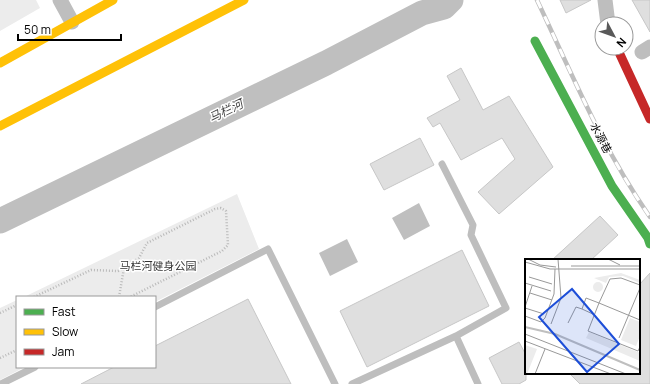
<svg xmlns="http://www.w3.org/2000/svg" width="650" height="384" font-family="Manrope,'Noto Sans SC',sans-serif">
	<rect width="100%" height="100%" fill="#fff"/>
	<path fill="#ececec" d="M0,0H36L40,8L0,31Z
		M237,194L259,249L155,302V297H24Z
		M17,300V367H25L0,380V308Z"/>
	<path fill="#bfbfbf" d="M419,203L430,226L404,240L392,218Z
		M347,239L358,262L330,276L319,253Z"/>
	<g fill="none" stroke-linecap="round" stroke-linejoin="round">
		<path stroke="#bfbfbf" stroke-width="25" d="M0,221L326,63L422,13L444,7L451,0"/>
	</g>
	<path fill="#dfdfdf" stroke="#c7c7c7" d="M560,0H591L566,13Z
		M632,0H650V32Z
		M461,68L483,110L509,96L553,167L499,214L478,192L515,159L502,138L461,160L440,123L433,127L427,118L460,100L447,76Z
		M420,138L434,165L384,190L370,164Z
		M600,216L618,235L591,260H552Z
		M462,250L489,306L367,367L340,311Z
		M650,273V384H580L569,373H639V285Z
		M248,299L291,384H81L114,367H155V346Z
		M519,342L526,355V380L519,384H502L489,358Z"/>
	<g fill="none" stroke-linecap="round" stroke-linejoin="round">
		<path stroke="#b9b9b9" stroke-width="2.5" stroke-dasharray="1 2" stroke-linecap="butt" d="M34,297L91,270L118,271L139,258L147,243L215,209L221,208L226,211L228,245L222,251L130,297
			M119,297L124,268
			M0,313L17,305
			M0,358L17,350"/>
		<path stroke="#bebebe" stroke-width="7" d="M442,164L473,225L471,235L506,308L456,336
			M155,307L268,249L335,384
			M1,384L35,367
			M352,384L456,336L478,384"/>
		<path stroke="#bebebe" stroke-width="15" d="M60,0L72,22
			M605,0L608,24
			M642,52L650,47"/>
		<path stroke="#4caf50" stroke-width="9" d="M535,41L612,186L648,238L650,244"/>
		<path stroke="#ffc107" stroke-width="9" d="M0,63L113,0
			M0,126L244,0"/>
		<path stroke="#c62828" stroke-width="9" d="M617,48L650,119"/>
		<defs>
			<path id="rail" d="M537,0C572,74 603,150 650,217"/>
		</defs>
		<use href="#rail" stroke="#bebebe" stroke-width="4.5"/>
		<use href="#rail" stroke="#fff" stroke-width="3" stroke-dasharray="9" stroke-linecap="butt"/>
	</g>
	<g text-anchor="middle" stroke-width="3" stroke-linejoin="round" paint-order="stroke">
		<g font-size="11" fill="#000" stroke="#fff">
			<text transform="translate(601 138) rotate(62)" y="4">水源巷</text>
		</g>
		<g font-size="11" fill="#333" stroke="#fff">
			<text x="158" y="270">马栏河健身公园</text>
		</g>
		<g font-size="12" font-style="italic" fill="#444" stroke="#fff">
			<text transform="translate(226 111) rotate(-26)" y="4">马栏河</text>
		</g>
	</g>
	<g transform="translate(525 259)">
		<rect width="115" height="115" fill="#fff"/>
		<path d="M96,14L115,21V24L98,17L84,18L81,24L69,19ZM68 28a5 5 0 1 1 10 0a5 5 0 1 1-10 0ZM105,59L115,63V77L111,87L96,81ZM64,73L115,94V102L61,79ZM0,86L12,90L2,115H0Z" fill="#ececec"/>
		<path fill="none" stroke="#bfbfbf" stroke-width="2" d="M0,68L30,75L115,111"/>
		<path fill="none" stroke="#999" stroke-width="1" d="M3,0L15,6L31,8M83,0L95,6M0,3L25,10H115M46,7H115M4,18L27,25M0,24L26,32M5,34L27,41M0,48L7,27M0,49L19,55M70,56L57,50L61,39L74,44L85,20L96,19L115,26M0,57L16,63L20,59L29,35L30,10M115,61L74,44L63,72L113,92L115,88M43,64L51,48L57,50M26,65L36,39L33,0M0,75L101,115M94,79L115,29M0,82L86,115M10,115L20,90"/>
		<path fill="#1d4ed8" fill-opacity="0.15" stroke="#1d4ed8" stroke-width="2" d="M47,30L94,85L62,113L14,58Z"/>
		<rect width="115" height="115" fill="none" stroke="#000" stroke-width="2"/>
	</g>
	<rect x="16" y="296" width="140" height="72" fill="#ffffff" stroke="#999999"/>
	<rect x="24" y="309" width="20" height="6" fill="#4caf50" stroke="#999999"/>
	<text x="52" y="316" font-size="12" fill="#000000">Fast</text>
	<rect x="24" y="329" width="20" height="6" fill="#ffc107" stroke="#999999"/>
	<text x="52" y="336" font-size="12" fill="#000000">Slow</text>
	<rect x="24" y="349" width="20" height="6" fill="#c62828" stroke="#999999"/>
	<text x="52" y="356" font-size="12" fill="#000000">Jam</text>
	<g transform="translate(614 36) rotate(131)"><circle r="19" fill="#ffffff" stroke="#999999"/>
	<path d="M0-3L7 15L0 10L-7 15Z" fill="#595959"/>
	<text y="-6" font-size="11" font-weight="bold" text-anchor="middle" fill="#000000">N</text>
	</g>
	<path d="M18 34v6h103v-6" fill="none" stroke="#000000" stroke-width="2"/>
	<text x="24" y="34" font-size="12" fill="#000000" stroke="#ffffff" stroke-width="3" paint-order="stroke">50 m</text>
</svg>
